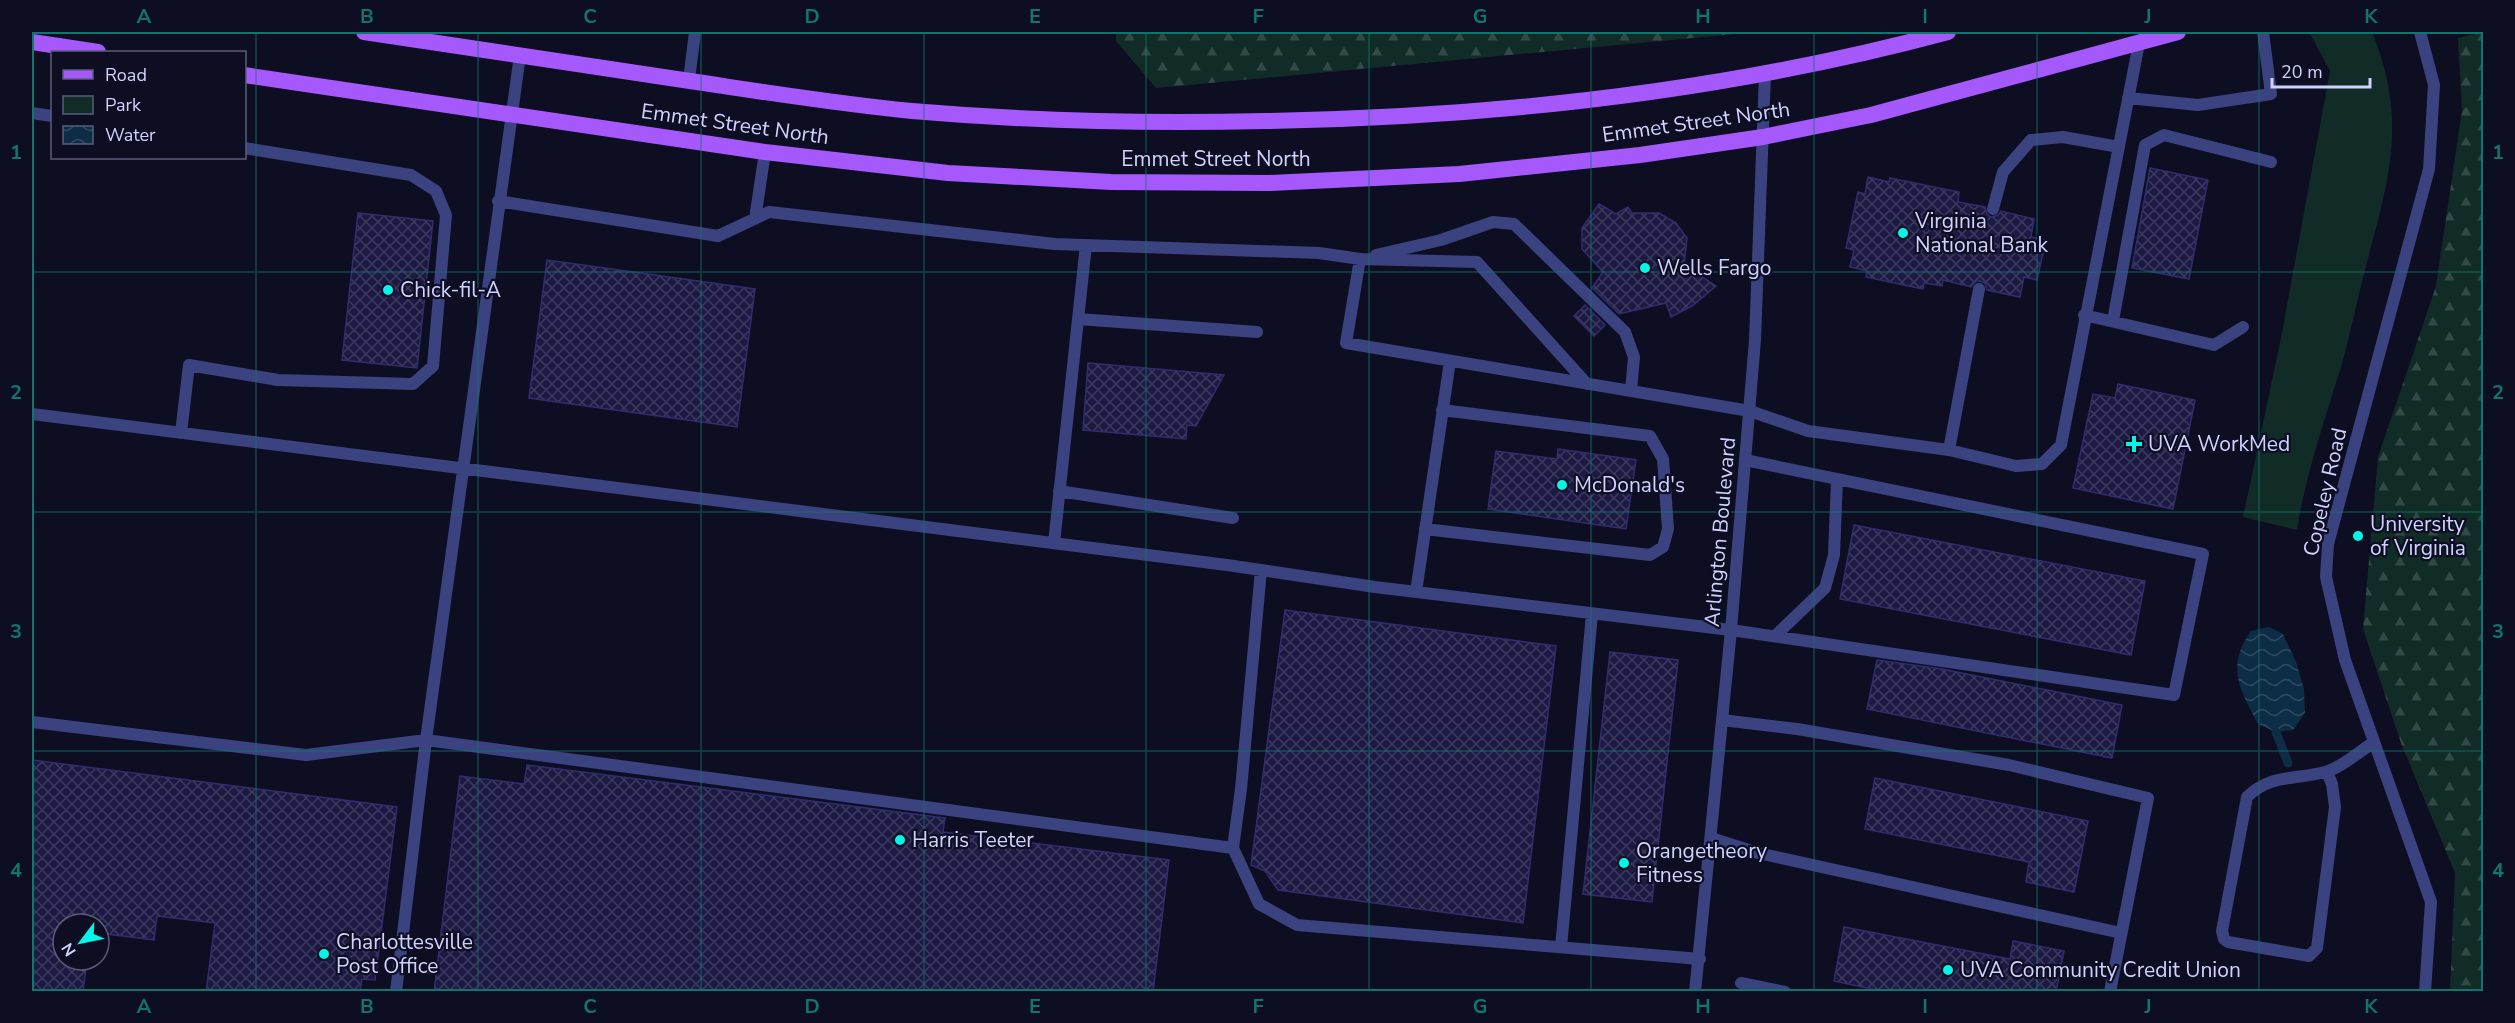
<svg xmlns="http://www.w3.org/2000/svg" width="2515" height="1023" font-family="'Nunito Sans',sans-serif">
	<defs>
		<pattern id="forest-firs" width="22" height="20" patternUnits="userSpaceOnUse" patternTransform="scale(1.5)"><rect width="22" height="20" fill="#112b26"/><path d="M5 1l3.5 6h-7zM16 11l3.5 6h-7z" fill="#334947"/></pattern>
		<pattern id="water-waves" width="16" height="10" patternUnits="userSpaceOnUse" patternTransform="scale(1.5)"><rect width="16" height="10" fill="#0d2d46"/><path d="M0 5q4-4 8 0t8 0" fill="none" stroke="#2f4b62"/></pattern>
		<pattern id="building-cross-hatch" width="8" height="8" patternUnits="userSpaceOnUse" patternTransform="scale(1.5)"><rect width="8" height="8" fill="#1c1a42"/><path d="M0 0l8 8M0 8l8-8" fill="none" stroke="#3c3a5e"/></pattern>
	</defs>
	<rect width="100%" height="100%" fill="#0e0e22"/>
	<path fill="#112b26" d="M2309,32H2372C2408,119 2389,180 2366,266C2357,299 2351,332 2342,364C2325,419 2306,473 2297,530L2243,517L2281,338L2330,71Z"/>
	<path fill="url(#forest-firs)" d="M1116,32H1757L1156,88L1116,41Z
		M2483,32L2484,991L2450,992L2455,873L2401,743L2363,629L2378,457L2436,286L2462,110L2458,38Z"/>
	<path fill="url(#water-waves)" d="M2269,627L2283,634L2296,662L2304,689L2305,713L2293,730L2276,732L2258,724C2239,688 2226,667 2251,631Z"/>
	<g fill="none" stroke-linecap="round" stroke-linejoin="round">
		<path stroke="#0d2d46" stroke-width="9" d="M2276,732L2288,763"/>
	</g>
	<path fill="url(#building-cross-hatch)" stroke="#2f2d6e" stroke-width="1.5" d="M2150,168L2208,180L2189,279L2132,268Z
		M1868,177L1889,182L1890,178L1959,192L1958,202L1985,207L1987,214L1991,217L1998,215L2001,211L2034,219L2031,237L2046,240L2037,280L2024,277L2020,297L1987,290L1985,283L1980,281H1976L1971,287L1943,280L1942,286L1924,283L1923,289L1866,277L1867,271L1850,267L1854,250L1846,248L1858,192L1865,194Z
		M1599,204L1616,214L1628,207L1632,213H1659L1676,223L1687,238L1684,265L1716,286L1692,306L1671,317L1666,303L1619,314L1592,288L1603,272L1582,249V228Z
		M358,213L433,221L417,368L342,360Z
		M547,260L755,289L737,427L529,398Z
		M1585,305L1605,325L1594,336L1574,316Z
		M1088,363L1224,375L1196,426L1187,425L1186,439L1083,430Z
		M2118,384L2195,400L2173,509L2073,488L2093,394L2115,398Z
		M1558,449L1636,460L1626,529L1488,509L1496,451L1557,459Z
		M1854,525L2145,581L2131,655L1840,599Z
		M1285,610L1556,646L1523,923L1278,890L1265,871L1251,865Z
		M1610,652L1678,660L1652,902L1583,894Z
		M1877,660L1942,669L2122,705L2112,758L1867,709Z
		M32,760L397,807L375,980L362,979L360,992H206L215,923L157,916L154,940L99,933V924H63V960H87L83,992H32Z
		M527,765L945,818L943,832L1169,860L1153,992H434L460,776L524,784Z
		M1875,778L2088,821L2074,892L2026,882L2029,862L1865,829Z
		M1844,927L2010,959L2013,941L2064,951L2056,992H1886L1834,981Z"/>
	<g fill="none" stroke-linecap="round" stroke-linejoin="round">
		<path stroke="#3a4280" stroke-width="12" d="M689,80L695,32
			M2128,98L2198,105L2271,94L2263,32
			M32,113L52,116
			M498,201L718,236L769,212L1055,244L1319,253L1360,259L1477,262L1587,384
			M1993,209L2003,172L2031,140L2063,137L2119,147
			M755,219L765,152
			M1376,255L1441,240L1493,222L1514,224L1625,332L1634,357L1631,391
			M1360,259L1346,343L1750,411L1808,431L1949,450L2016,466L2042,464L2061,445L2139,43
			M2084,315L2214,345L2243,327
			M1078,319L1257,332
			M2113,321L2145,145L2164,135L2271,162
			M32,414L1227,565L1375,587L1731,630L2174,695L2203,554L1745,460
			M181,433L189,365L278,380L413,384L433,366L446,215L436,191L411,175L244,148
			M1949,450L1979,289
			M1059,491L1233,518
			M1425,529L1650,555L1663,547L1668,529L1663,459L1650,436L1442,410
			M1054,543L1086,245
			M1261,570L1241,789L1233,848L1259,904L1297,925L1700,959
			M1416,592L1450,361
			M1775,636L1825,588L1834,555L1837,479
			M1722,720L1797,729L2009,765L2148,798L2110,992
			M32,722L306,755L426,740L1233,848
			M2327,772L2332,784L2335,807L2317,948L2309,956L2228,942L2224,939L2222,931L2247,797C2270,774 2295,780 2325,772C2341,768 2358,752 2373,743
			M1711,838L1758,853L2121,933
			M1561,947L1592,614
			M1741,983L1785,992
			M396,992L426,740L520,55"/>
		<path stroke="#3a4280" stroke-width="12" d="M2420,32L2434,85L2429,169L2328,544L2326,577L2345,660L2431,902L2425,992
			M1695,992L1731,630L1755,340L1765,74"/>
		<path stroke="#a559fc" stroke-width="16" d="M364,32C472,48 581,64 690,81C764,92 838,104 912,111C1030,121 1148,124 1266,121C1497,117 1725,92 1948,32
			M32,42L98,52
			M244,75L765,152L948,173L1111,182L1269,183L1459,174L1640,155L1763,137L1871,115L2178,32"/>
	</g>
	<path fill="none" stroke="#0f766e" stroke-width="1.5" stroke-opacity="0.55" d="M256,32V992M478,32V992M701,32V992M924,32V992M1146,32V992M1369,32V992M1591,32V992M1814,32V992M2037,32V992M2259,32V992M32,272H2484M32,512H2484M32,751H2484"/>
	<g fill="#05f5e6" stroke="#0e0e22" stroke-width="2">
		<circle cx="1903" cy="233" r="6"/>
		<circle cx="1645" cy="268" r="6"/>
		<circle cx="388" cy="290" r="6"/>
		<path d="M2131 435h6v6h6v6h-6v6h-6v-6h-6v-6h6z"/>
		<circle cx="1562" cy="485" r="6"/>
		<circle cx="2358" cy="536" r="6"/>
		<circle cx="900" cy="840" r="6"/>
		<circle cx="1624" cy="863" r="6"/>
		<circle cx="324" cy="954" r="6"/>
		<circle cx="1948" cy="970" r="6"/>
	</g>
	<g text-anchor="middle" stroke-width="4.5" stroke-linejoin="round" paint-order="stroke">
		<g font-size="21" fill="#cfd2fe" stroke="#0e0e22">
			<text transform="translate(1696 122) rotate(-8)" y="7">Emmet Street North</text>
			<text transform="translate(735 124) rotate(8)" y="7">Emmet Street North</text>
			<text x="1216" y="166">Emmet Street North</text>
			<text transform="translate(2325 492) rotate(-77)" y="7">Copeley Road</text>
			<text transform="translate(1720 532) rotate(-85)" y="7">Arlington Boulevard</text>
		</g>
		<g font-size="21" fill="#cfd2fe" stroke="#0e0e22" text-anchor="start">
			<text x="1915" y="228">Virginia<tspan x="1915" dy="24">National Bank</tspan></text>
			<text x="1657" y="275">Wells Fargo</text>
			<text x="400" y="297">Chick-fil-A</text>
			<text x="2148" y="451">UVA WorkMed</text>
			<text x="1574" y="492">McDonald's</text>
			<text x="2370" y="531">University<tspan x="2370" dy="24">of Virginia</tspan></text>
			<text x="912" y="847">Harris Teeter</text>
			<text x="1636" y="858">Orangetheory<tspan x="1636" dy="24">Fitness</tspan></text>
			<text x="336" y="949">Charlottesville<tspan x="336" dy="24">Post Office</tspan></text>
			<text x="1960" y="977">UVA Community Credit Union</text>
		</g>
	</g>
	<rect width="2515" height="1023" fill="none" stroke="#0e0e22" stroke-width="66"/>
	<rect x="51" y="51" width="195" height="108" fill="#0e0e22" stroke="#5b5c7a" stroke-width="1.5"/>
	<rect x="63" y="70" width="30" height="9" fill="#a559fc" stroke="#5b5c7a" stroke-width="1.5"/>
	<text x="105" y="81" font-size="18" fill="#cfd2fe">Road</text>
	<rect x="63" y="96" width="30" height="18" fill="#112b26" stroke="#5b5c7a" stroke-width="1.5"/>
	<text x="105" y="111" font-size="18" fill="#cfd2fe">Park</text>
	<rect x="63" y="126" width="30" height="18" fill="url(#water-waves)" stroke="#5b5c7a" stroke-width="1.5"/>
	<text x="105" y="141" font-size="18" fill="#cfd2fe">Water</text>
	<g transform="translate(81 942) rotate(238)"><circle r="28" fill="#0e0e22" stroke="#5b5c7a" stroke-width="1.5"/>
	<path d="M0-4.5L10 22L0 15L-10 22Z" fill="#05f5e6"/>
	<text y="-9" font-size="16" font-weight="bold" text-anchor="middle" fill="#cfd2fe">N</text>
	</g>
	<path d="M2272 78v9h98v-9" fill="none" stroke="#cfd2fe" stroke-width="3"/>
	<text x="2281" y="78" font-size="18" fill="#cfd2fe" stroke="#0e0e22" stroke-width="4.5" paint-order="stroke">20 m</text>
	<rect x="33" y="33" width="2449" height="957" fill="none" stroke="#0f766e" stroke-width="2"/>
	<g font-size="20" text-anchor="middle" font-weight="bold" fill="#0f766e">
		<text x="144" y="23">A</text>
		<text x="367" y="23">B</text>
		<text x="590" y="23">C</text>
		<text x="812" y="23">D</text>
		<text x="1035" y="23">E</text>
		<text x="1258" y="23">F</text>
		<text x="1480" y="23">G</text>
		<text x="1703" y="23">H</text>
		<text x="1925" y="23">I</text>
		<text x="2148" y="23">J</text>
		<text x="2371" y="23">K</text>
		<text x="16" y="159">1</text>
		<text x="2498" y="159">1</text>
		<text x="16" y="399">2</text>
		<text x="2498" y="399">2</text>
		<text x="16" y="638">3</text>
		<text x="2498" y="638">3</text>
		<text x="16" y="877">4</text>
		<text x="2498" y="877">4</text>
		<text x="144" y="1013">A</text>
		<text x="367" y="1013">B</text>
		<text x="590" y="1013">C</text>
		<text x="812" y="1013">D</text>
		<text x="1035" y="1013">E</text>
		<text x="1258" y="1013">F</text>
		<text x="1480" y="1013">G</text>
		<text x="1703" y="1013">H</text>
		<text x="1925" y="1013">I</text>
		<text x="2148" y="1013">J</text>
		<text x="2371" y="1013">K</text>
	</g>
</svg>
